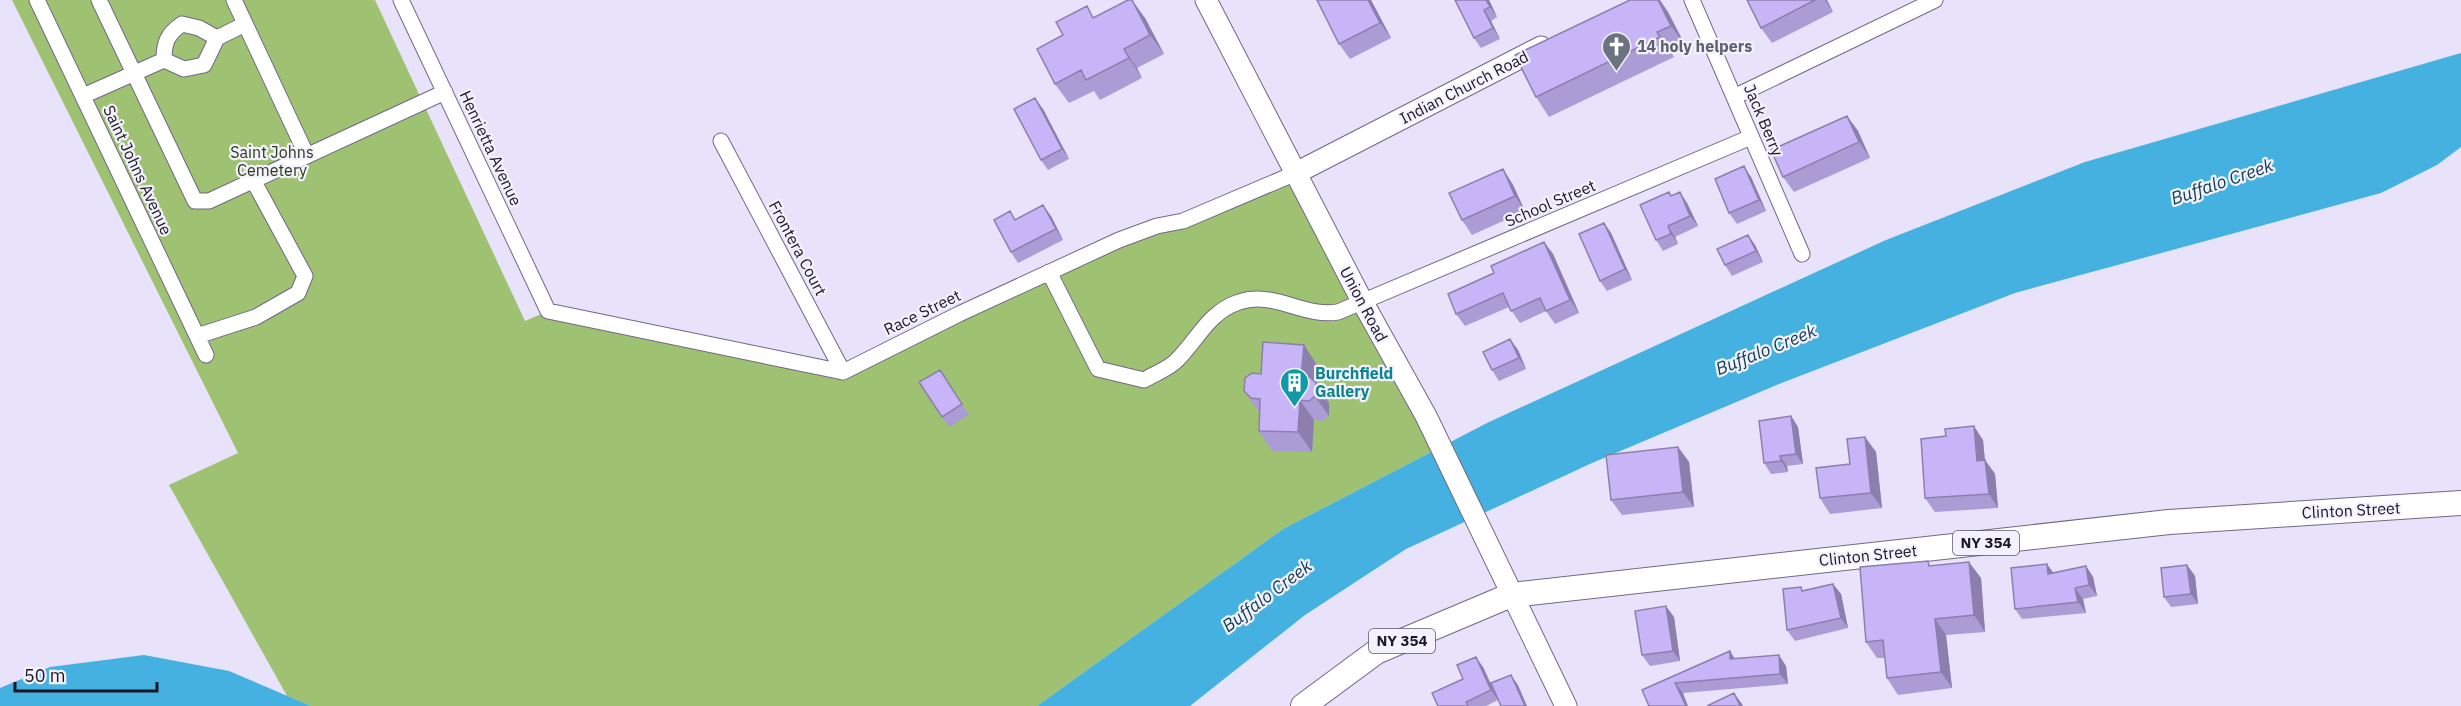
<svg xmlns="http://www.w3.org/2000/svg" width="2461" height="706" font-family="'IBM Plex Sans',sans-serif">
	<rect width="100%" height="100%" fill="#e8e2fb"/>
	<path fill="#9ec272" d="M12,0H375L525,321L548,311L843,372L959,314L1296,173L1437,449L1283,529L1037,706H311L287,696L169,485L238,453Z"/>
	<path fill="#45b1e1" d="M2461,53V147L2437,165L2381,193L2015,293L1779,384L1592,463L1406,549L1305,615L1190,706H1037L1283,529L1489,422L1886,240L2085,162Z
		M144,655L229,671L311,706H0V688L50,667Z"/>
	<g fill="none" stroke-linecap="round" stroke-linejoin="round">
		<defs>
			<path id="street" d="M37,0L206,355
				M99,0L195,201H209L445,92
				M234,0L307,156
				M401,0L548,311L843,372L959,314L1119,240L1157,226L1183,221L1296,173
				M1692,0L1802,254
				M164,60C164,43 167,34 182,24L199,28L217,38
				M83,96L164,60L184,69L204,65L217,38L245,24
				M1734,97L1935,0
				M721,141L843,372
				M1049,272L1098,369L1144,380C1154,374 1168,369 1176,361C1197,341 1208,312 1239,302C1273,290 1304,318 1338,312L1751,137
				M197,336L256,317L298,293L305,276L253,180"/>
			<path id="secondary" d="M1206,0L1362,301L1426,416L1566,706
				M1296,173L1541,47"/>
			<path id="primary" d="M1303,706L1376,652L1511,595L2169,522L2461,503"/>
		</defs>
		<use href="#street" stroke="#706984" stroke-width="17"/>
		<use href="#secondary" stroke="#706984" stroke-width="23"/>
		<use href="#primary" stroke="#706984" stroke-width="26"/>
		<use href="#street" stroke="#fff" stroke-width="15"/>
		<use href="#secondary" stroke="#fff" stroke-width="21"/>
		<use href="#primary" stroke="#fff" stroke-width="24"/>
	</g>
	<path fill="#ac9cd5" d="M1317,0H1371L1391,38L1350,59L1339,44Z
		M1455,0H1489L1497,17L1491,21L1500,39L1481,48L1474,38Z
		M1747,0H1827L1833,12L1772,43L1761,28Z
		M1668,12L1685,45L1671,52L1674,57L1549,117L1536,97Z
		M1095,17L1145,18L1164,54L1137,68L1142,78L1100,100L1094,91L1069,103L1055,84Z
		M1043,109L1069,159L1048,170L1041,160Z
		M1847,116L1858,131L1870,158L1794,192L1783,177Z
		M1503,169L1513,185L1525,211L1472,235L1462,220Z
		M1751,177L1766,211L1737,224L1729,213Z
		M1669,192L1672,196L1687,203L1698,226L1675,237L1678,244L1663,251L1656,240Z
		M1051,216L1063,240L1018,263L1011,252L1016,220Z
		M1604,223L1611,233L1632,280L1607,291L1600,281Z
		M1748,235L1755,245L1763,262L1732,276L1725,265Z
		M1544,242L1553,254L1579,313L1555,324L1546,311L1520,323L1509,307L1465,326L1456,314L1494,273Z
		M1510,339L1518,350L1526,369L1499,381L1492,370Z
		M1317,365L1316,384L1329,403V416L1323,421L1314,420L1312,452L1272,451L1259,431V412L1244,391L1261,374Z
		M940,370L969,415L949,427L942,417Z
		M1791,416L1798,427L1803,464L1787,466L1788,472L1771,474L1764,463Z
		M1865,437L1876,452L1882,508L1830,514L1820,498L1850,464Z
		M1983,440L1985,460L1995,474L1998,508L1935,512L1925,498Z
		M1678,447L1689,462L1694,507L1622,515L1611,500Z
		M2187,565L2195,576L2198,604L2171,607L2164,597Z
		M1931,566L1981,578L1985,632L1946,635L1952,688L1898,695L1887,678L1885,658H1877L1866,642Z
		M2086,566L2093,577L2097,596L2083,599L2086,613L2022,619L2015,609L2054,573Z
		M1833,584L1841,594L1848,628L1795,641L1787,630L1804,590Z
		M1674,617L1680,661L1650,666L1642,655Z
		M1735,659L1786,666L1788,684L1683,693L1642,690Z
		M1483,667L1498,700L1486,706H1438L1463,679Z"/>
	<path fill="#8c7fae" d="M1132,0L1145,18L1164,54L1150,35Z
		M1368,0H1371L1391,38L1380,23Z
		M1486,0H1489L1497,17L1490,7Z
		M1658,0H1660L1668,12L1685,45L1671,26Z
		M1825,0H1827L1833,12Z
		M1484,10L1491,21L1500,39L1493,28Z
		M1124,49L1137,68L1142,78L1129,58Z
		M1035,98L1043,109L1069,159L1062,149Z
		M1847,116L1858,131L1870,158L1859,142Z
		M1744,166L1751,177L1766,211L1759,200Z
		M1503,169L1513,185L1525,211L1515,196Z
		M1680,192L1687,203L1698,226L1690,216Z
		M1043,205L1051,216L1063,240L1056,229Z
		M1604,223L1611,233L1632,280L1625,269Z
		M1668,226L1675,237L1678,244L1671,234Z
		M1748,235L1755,245L1763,262L1756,251Z
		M1544,242L1553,254L1579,313L1570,300Z
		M1510,339L1518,350L1526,369L1519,358Z
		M1304,345L1317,365L1316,384L1329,403V416L1301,377Z
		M1300,400L1314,420L1312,452L1298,432Z
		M1791,416L1798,427L1803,464L1796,454Z
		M1974,426L1983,440L1986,474L1977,461Z
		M1865,437L1876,452L1882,508L1871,493Z
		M1678,447L1689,462L1694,507L1683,492Z
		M1780,456L1787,466L1788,472L1781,461Z
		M1985,460L1995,474L1998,508L1989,494Z
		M1969,562L1981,578L1985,632L1974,615Z
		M2047,564L2055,575L2048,574Z
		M2187,565L2195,576L2198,604L2191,594Z
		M2086,566L2093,577L2097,596L2089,585Z
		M1833,584L1841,594L1848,628L1841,618Z
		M2075,588L2083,599L2086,613L2078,602Z
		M1666,606L1674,617L1680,661L1673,651Z
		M1935,619L1946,635L1952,688L1941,672Z
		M1730,651L1737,662L1730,659Z
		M1779,655L1786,666L1788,684L1780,674Z
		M1476,657L1483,667L1498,700L1491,690Z
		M1511,675L1518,685L1527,706H1525Z
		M1675,683L1683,693L1688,706H1686Z
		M1734,693L1742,704L1743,706H1740Z"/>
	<path fill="#c8b5f8" stroke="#8c7fae" stroke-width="1.5" d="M1128,0H1132L1150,35L1124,49L1129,58L1086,80L1081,70L1055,84L1037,49L1063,35L1056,22L1087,6L1093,18Z
		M1317,0H1368L1380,23L1339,44Z
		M1455,0H1486L1490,7L1484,10L1493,28L1474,38Z
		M1630,0H1658L1671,26L1657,32L1660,37L1536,97L1515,55Z
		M1747,0H1815L1761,28Z
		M1035,98L1062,149L1041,160L1014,109Z
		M1847,116L1859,142L1783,177L1771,150Z
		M1744,166L1759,200L1729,213L1715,179Z
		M1503,169L1515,196L1462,220L1449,193Z
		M1669,192L1671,196L1680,192L1690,216L1668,226L1671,234L1656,240L1640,205Z
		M1043,205L1056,229L1011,252L994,220L1010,211L1015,220Z
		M1604,223L1625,269L1600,281L1579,234Z
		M1748,235L1756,251L1725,265L1717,249Z
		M1544,242L1570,300L1546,311L1540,298L1511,311L1503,293L1456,314L1448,294L1494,273L1491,266Z
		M1510,339L1519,358L1492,370L1483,352Z
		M1263,342L1304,345L1301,377L1311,378L1316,383L1315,396L1309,401L1300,400L1298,432L1259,431L1260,399L1251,398L1244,391L1245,378L1252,373L1261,374Z
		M940,370L962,404L942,417L919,382Z
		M1791,416L1796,454L1780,456L1781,461L1764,463L1759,421Z
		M1974,426L1977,461L1985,460L1989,494L1925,498L1921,439L1946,436L1945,429Z
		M1865,437L1871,493L1820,498L1816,468L1850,464L1847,439Z
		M1678,447L1683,492L1611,500L1606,455Z
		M1928,561L1929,566L1969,562L1974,615L1935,619L1941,672L1887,678L1883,640L1866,642L1860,567Z
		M2047,564L2048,574L2086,566L2089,585L2075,588L2078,602L2015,609L2011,568Z
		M2187,565L2191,594L2164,597L2161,568Z
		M1833,584L1841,618L1787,630L1783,589L1801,587L1802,591Z
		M1666,606L1673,651L1642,655L1635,611Z
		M1730,651V659L1779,655L1780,674L1675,683L1686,706H1649L1642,690Z
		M1476,657L1491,690L1466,702L1468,706H1438L1432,693L1463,679L1457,665Z
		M1511,675L1525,706H1501L1491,683Z
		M1734,693L1740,706H1707Z"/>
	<defs>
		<symbol id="church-pin" viewBox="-11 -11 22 30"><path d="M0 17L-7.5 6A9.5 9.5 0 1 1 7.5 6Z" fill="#6b7280" stroke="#f4f1fe"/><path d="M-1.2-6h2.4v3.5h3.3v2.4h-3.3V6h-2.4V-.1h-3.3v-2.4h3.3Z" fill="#fff"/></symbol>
		<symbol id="building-pin" viewBox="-11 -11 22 30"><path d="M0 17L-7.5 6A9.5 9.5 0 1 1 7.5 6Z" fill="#0f9aa8" stroke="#f4f1fe"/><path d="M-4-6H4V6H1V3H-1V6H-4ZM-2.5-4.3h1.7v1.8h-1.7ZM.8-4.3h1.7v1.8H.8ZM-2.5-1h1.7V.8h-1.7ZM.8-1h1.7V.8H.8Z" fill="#fff"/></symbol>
	</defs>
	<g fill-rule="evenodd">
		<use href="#church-pin" x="1600" y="30" width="33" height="45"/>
		<use href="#building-pin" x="1278" y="366" width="33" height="45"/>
	</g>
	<g text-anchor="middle" stroke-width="4.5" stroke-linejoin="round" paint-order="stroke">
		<g fill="#f4f1fe" stroke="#5c5865" stroke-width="1.5">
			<rect x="1953" y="531" width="66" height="24" rx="4.5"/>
			<rect x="1369" y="629" width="66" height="24" rx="4.5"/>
		</g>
		<g font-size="15" font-weight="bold" fill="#1b1723">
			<text x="1986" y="548">NY 354</text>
			<text x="1402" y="646">NY 354</text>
		</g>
		<g font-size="16" font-weight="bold" fill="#5b616d" stroke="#f4f1fe" text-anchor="start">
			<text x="1637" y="52">14 holy helpers</text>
		</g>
		<g font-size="16" fill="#1b1723" stroke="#f4f1fe">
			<text transform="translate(1464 87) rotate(-27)" y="6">Indian Church Road</text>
			<text transform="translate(1764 120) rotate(67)" y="6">Jack Berry</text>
			<text transform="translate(491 148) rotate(65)" y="6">Henrietta Avenue</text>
			<text transform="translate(138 170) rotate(65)" y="6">Saint Johns Avenue</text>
			<text transform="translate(1550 203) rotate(-23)" y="6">School Street</text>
			<text transform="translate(798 248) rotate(62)" y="6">Frontera Court</text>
			<text transform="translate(1364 304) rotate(62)" y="6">Union Road</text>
			<text transform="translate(922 312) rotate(-26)" y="6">Race Street</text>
			<text transform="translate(2351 510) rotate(-3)" y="6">Clinton Street</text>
			<text transform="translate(1868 555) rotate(-6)" y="6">Clinton Street</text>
		</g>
		<g font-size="16" fill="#2b3a17" stroke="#f4f1fe">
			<text x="272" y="158">Saint Johns<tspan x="272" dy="18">Cemetery</tspan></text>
		</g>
		<g font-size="16" font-weight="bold" fill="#0d838f" stroke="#f4f1fe" text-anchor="start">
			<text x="1315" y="379">Burchfield<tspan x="1315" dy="18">Gallery</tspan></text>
		</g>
		<g font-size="18" font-style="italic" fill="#0e3d50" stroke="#f4f1fe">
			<text transform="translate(2222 182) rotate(-19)" y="6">Buffalo Creek</text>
			<text transform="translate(1766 350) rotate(-22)" y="6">Buffalo Creek</text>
			<text transform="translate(1267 596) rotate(-37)" y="6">Buffalo Creek</text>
		</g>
	</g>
	<path d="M15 682v9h142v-9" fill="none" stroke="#1b1723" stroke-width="3"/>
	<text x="24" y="682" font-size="18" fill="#1b1723" stroke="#f4f1fe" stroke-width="4.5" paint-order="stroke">50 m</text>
</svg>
